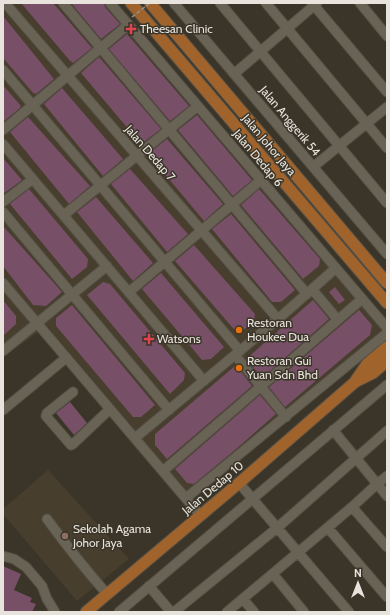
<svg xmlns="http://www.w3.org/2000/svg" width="390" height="615" font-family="Cabin,sans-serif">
	<rect width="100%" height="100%" fill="#3a3528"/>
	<path fill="#473e2d" d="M3,3H108L385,331L189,494L47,326L3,357Z
		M48,470L129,559L77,601L3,514V509Z"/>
	<path fill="#774f66" d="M21,3H53L92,48L73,63L71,61V62Z
		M71,3H104L105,7L120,24L101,39Z
		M3,16L54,79L36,94L35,93L34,94L3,58Z
		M127,34L189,106L170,121L109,49Z
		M99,57L161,129L141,144L81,73Z
		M3,85L21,106L20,107V108L3,122Z
		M62,88L123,159L103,176L44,104Z
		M197,115L252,180L233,196L178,130Z
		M28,117L90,186L69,204L10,132Z
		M167,139L223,204L204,221L148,154Z
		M3,158L22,180L3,194Z
		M130,169L188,234L167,252L111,184Z
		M29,189L88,259L87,267L72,279L10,204Z
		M259,189L320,259L319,266L303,279L241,205Z
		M96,197L153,263L133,281L77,212Z
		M231,214L295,290L281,302H272L212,229Z
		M3,226L62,292L46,306L33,305L3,266Z
		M194,245L255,314L254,322L238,334L175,261Z
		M161,273L224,347L211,359L202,360L142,289Z
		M103,282L110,284L185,373L184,380L170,394L87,295Z
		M335,287L345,300L339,304L329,292Z
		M3,300L16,316V324L3,336Z
		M313,300L329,319L262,378L246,359Z
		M72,305L155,405L141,417H133L56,326V318Z
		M359,310L372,325L370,335L285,407L269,387Z
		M236,365L252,386L167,459L155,445V434Z
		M260,395L276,414L235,450L194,484L187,483L175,469Z
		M70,402L87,423L74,435L56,413Z
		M3,566L21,574L14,590L32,598L30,602L36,604L32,612H3Z"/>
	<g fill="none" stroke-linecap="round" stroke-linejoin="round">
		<defs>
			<path id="minor" d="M5,3L278,319
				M63,3L307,294
				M110,3L387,328
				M174,3L387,254
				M220,3L387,203
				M266,3L387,148
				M312,3L387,92
				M360,3L387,36
				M3,70L240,351
				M234,74L317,3
				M3,130L128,25
				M3,144L204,381
				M313,167L387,107
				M3,202L33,179
				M3,212L169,410
				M64,215L198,106
				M3,283L200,515
				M312,289L338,320
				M129,292L261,180
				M3,351L107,266
				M235,355L286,417
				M73,392L47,413L46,416L71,445L73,444L110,409
				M3,410L61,362L67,358
				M333,430L387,496
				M135,438L278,319L336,268
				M163,471L362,299
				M239,483L349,612
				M186,498L387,333
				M352,507L387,547
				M47,519C66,545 86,570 107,594
				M328,528L387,597
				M3,556L14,559L26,567L42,586L47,599L55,612
				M273,574L304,612
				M149,586L171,612
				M243,599L254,612
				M119,612L387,385
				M174,612L277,528L387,431
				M227,612L352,507L377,484L387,476"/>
			<path id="major" d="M131,3L387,303
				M150,3L387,283
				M356,380L367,364L387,347
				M86,612L239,483L355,382L373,373L387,361"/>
		</defs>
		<use href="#minor" stroke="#555046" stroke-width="11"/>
		<use href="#major" stroke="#555046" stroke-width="13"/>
		<use href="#minor" stroke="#696356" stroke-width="9"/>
		<use href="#major" stroke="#a0632b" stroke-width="11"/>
		<path stroke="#969187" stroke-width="1.5" stroke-dasharray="4 2" stroke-linecap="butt" d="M132,17L150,3"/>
	</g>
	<g fill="#e0444e" stroke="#3a3528" stroke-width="1.5">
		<path d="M129 23h4v4h4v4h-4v4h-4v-4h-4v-4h4z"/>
		<path d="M147 333h4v4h4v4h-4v4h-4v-4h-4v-4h4z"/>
	</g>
	<g fill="#e8710a" stroke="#3a3528" stroke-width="1.5">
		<circle cx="239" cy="330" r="4"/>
		<circle cx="239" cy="368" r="4"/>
	</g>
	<circle fill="#8d6e63" stroke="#3a3528" stroke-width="1.5" cx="65" cy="536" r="4"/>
	<g text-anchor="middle" stroke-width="3" stroke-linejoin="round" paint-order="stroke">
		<g font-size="12" fill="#e8e4dd" stroke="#3a3528" text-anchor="start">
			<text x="140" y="33">Theesan Clinic</text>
			<text x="247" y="327">Restoran<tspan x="247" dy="14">Houkee Dua</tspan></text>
			<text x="157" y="343">Watsons</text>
			<text x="247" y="365">Restoran Gui<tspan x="247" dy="14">Yuan Sdn Bhd</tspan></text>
			<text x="73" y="533">Sekolah Agama<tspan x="73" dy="14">Johor Jaya</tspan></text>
		</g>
		<g font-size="12" fill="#e8e4dd" stroke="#3a3528">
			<text transform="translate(290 121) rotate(50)" y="4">Jalan Anggerik 54</text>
			<text transform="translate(269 145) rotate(50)" y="4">Jalan Johor Jaya</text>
			<text transform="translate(150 153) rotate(49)" y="4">Jalan Dedap 7</text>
			<text transform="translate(258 158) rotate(50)" y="4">Jalan Dedap 6</text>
			<text transform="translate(213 488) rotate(-40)" y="4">Jalan Dedap 10</text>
		</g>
	</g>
	<rect width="390" height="615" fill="none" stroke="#e8e4dd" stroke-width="8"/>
	<g transform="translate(358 583)" stroke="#3a3528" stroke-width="3" paint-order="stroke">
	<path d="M0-3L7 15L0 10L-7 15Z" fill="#e8e4dd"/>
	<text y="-6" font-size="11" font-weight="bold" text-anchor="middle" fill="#e8e4dd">N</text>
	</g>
</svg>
